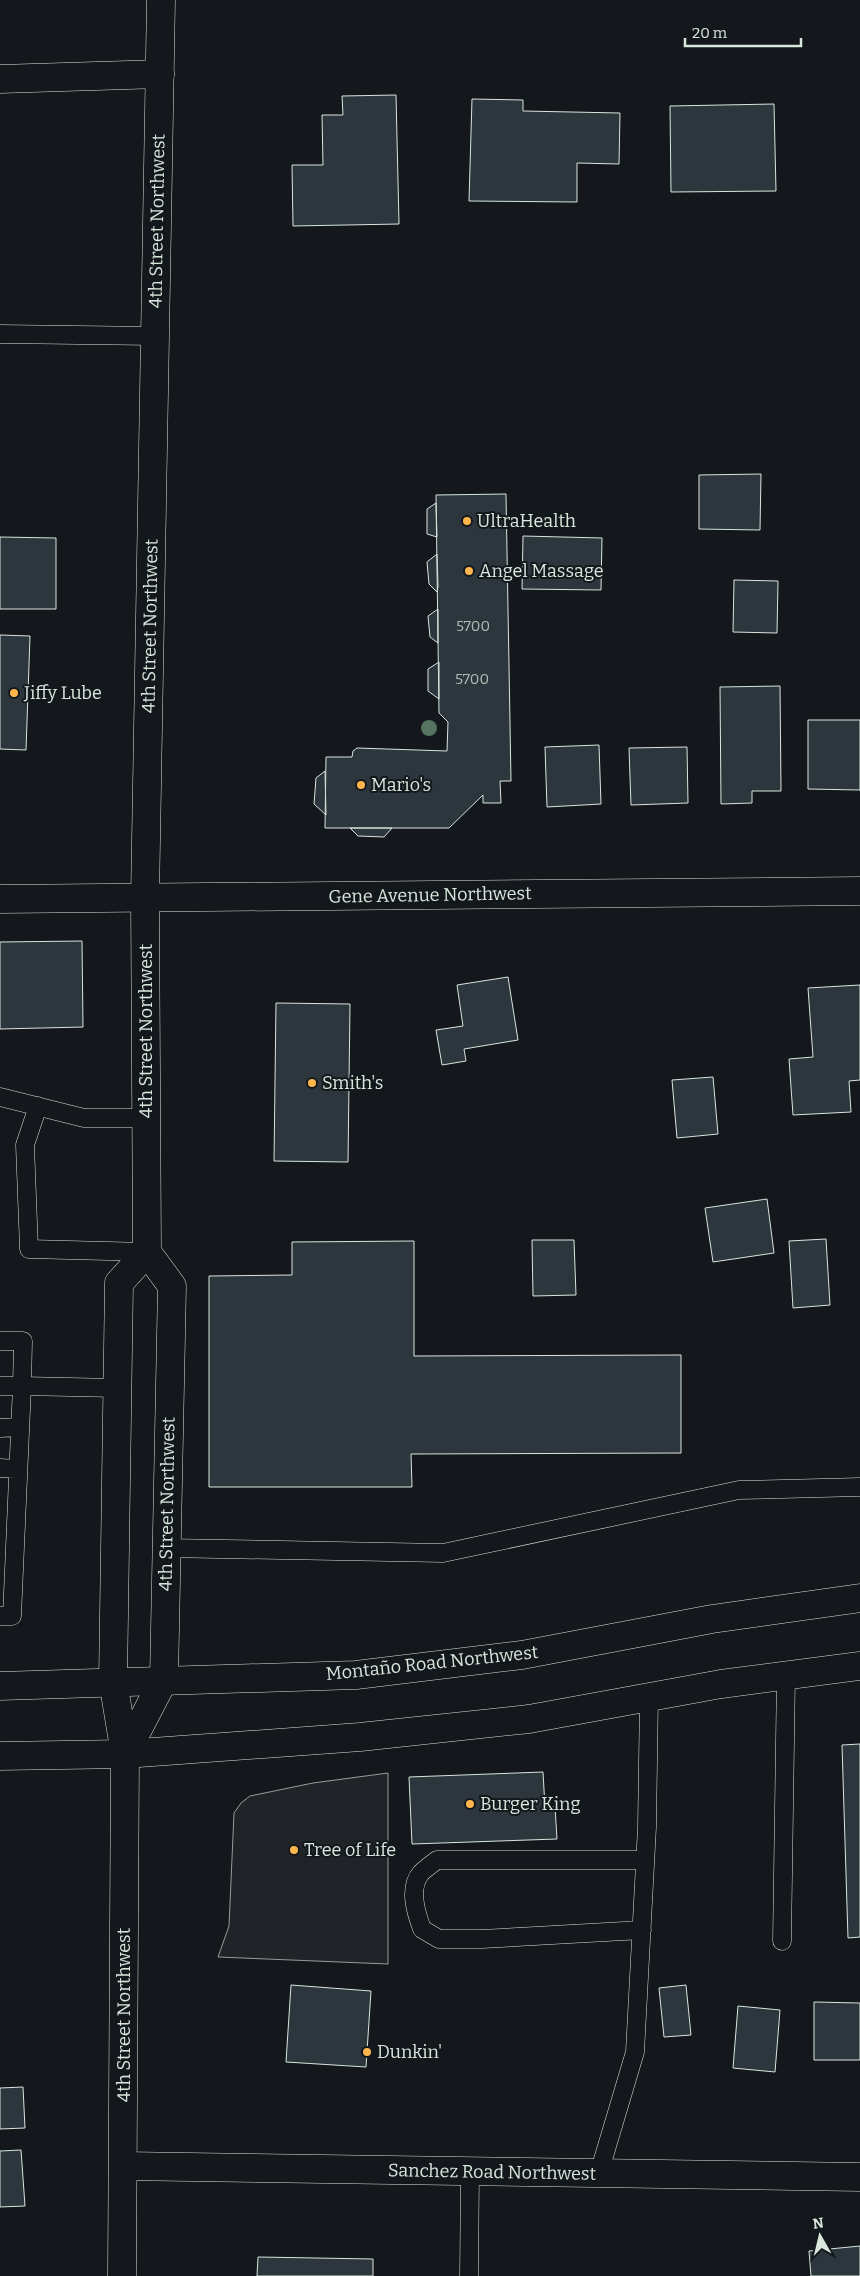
<svg xmlns="http://www.w3.org/2000/svg" width="860" height="2276" font-family="Bitter,serif">
	<rect width="100%" height="100%" fill="#14181c"/>
	<path fill="#202428" stroke="#939e99" d="M388,1773V1964L218,1957L229,1926L234,1813L241,1803L250,1796L313,1783Z"/>
	<path fill="#2c363c" stroke="#d8e6dc" d="M396,95L399,224L293,226L292,165H323L322,115H343L342,96Z
		M472,99L523,100V111L620,113L619,164L577,163V202L469,201Z
		M774,104L776,191L671,192L670,106Z
		M761,474L760,530L699,529V475Z
		M506,494L511,781H500L501,803H483V795L449,828H325L326,757H352L353,751L357,748L447,751L448,722L439,713L436,495Z
		M436,503L437,537L427,534V509Z
		M523,536L602,538L601,590L522,589Z
		M0,537L56,538V609H0Z
		M437,554L438,586L437,592L429,584L427,562Z
		M734,580L778,581L777,633L733,632Z
		M438,609V643L430,637L428,616Z
		M0,635L30,636L26,750L0,749Z
		M439,662V699L428,691V669Z
		M780,686L781,791H752V803L721,804L720,687Z
		M808,720H860V790L808,789Z
		M599,745L601,804L547,807L545,747Z
		M687,747L688,803L631,805L629,748Z
		M325,771L326,815L314,804L316,778Z
		M350,828H392L384,837L358,836Z
		M82,941L83,1027L0,1029V942Z
		M508,977L518,1040L464,1049L466,1061L442,1065L436,1030L463,1026L457,985Z
		M860,985V1080L849,1081L851,1112L793,1115L789,1059L813,1057L808,988Z
		M276,1003L350,1004L348,1162L274,1161Z
		M713,1077L718,1134L677,1138L672,1080Z
		M767,1199L774,1253L713,1262L705,1208Z
		M826,1239L830,1305L793,1308L789,1241Z
		M532,1240H574L576,1295L533,1296Z
		M414,1241V1356L681,1355V1453L411,1454L412,1487H209V1276L292,1275V1242Z
		M860,1744V1937L848,1938L842,1745Z
		M543,1772L545,1807H555L557,1839L412,1844L409,1777Z
		M291,1985L371,1991L366,2067L286,2062Z
		M686,1985L691,2035L664,2037L659,1988Z
		M814,2002L860,2003V2060H814Z
		M738,2006L780,2010L775,2072L733,2068Z
		M23,2087L25,2128L0,2129V2088Z
		M21,2150L25,2206L0,2207V2151Z
		M860,2246V2276H811L809,2251Z
		M258,2257L373,2259V2276H257Z"/>
	<g fill="none" stroke-linecap="round" stroke-linejoin="round">
		<defs>
			<path id="service" d="M0,334L155,336
				M0,1097L84,1118H146
				M38,1106L25,1145L29,1249L147,1252
				M0,1341H23L22,1386H0
				M0,1428L20,1427
				M0,1468L18,1469
				M166,1548L443,1553L739,1490L860,1487
				M0,1616H12L22,1386L117,1388
				M642,1930L482,1939H439L422,1929C416,1913 408,1888 421,1873C426,1868 432,1864 437,1860H645
				M782,1941L786,1675
				M599,2173L635,2052L647,1827L649,1697
				M469,2276L470,2172"/>
			<path id="minor" d="M0,79L160,74
				M0,899L860,891
				M124,2166L860,2177"/>
			<path id="secondary" d="M125,1754L164,1679L172,1286L147,1252L145,897L161,0
				M122,2276L125,1754L113,1681L119,1283L147,1252"/>
			<path id="primary" d="M0,1686L356,1675L522,1655L712,1619L860,1598
				M0,1756L125,1754L360,1737L529,1719L721,1684L860,1666"/>
		</defs>
		<use href="#service" stroke="#d8e6dc" stroke-width="19"/>
		<use href="#minor" stroke="#d8e6dc" stroke-width="29"/>
		<use href="#secondary" stroke="#d8e6dc" stroke-width="29"/>
		<use href="#primary" stroke="#d8e6dc" stroke-width="29"/>
		<use href="#service" stroke="#14181c" stroke-width="18"/>
		<use href="#minor" stroke="#14181c" stroke-width="28"/>
		<use href="#secondary" stroke="#14181c" stroke-width="28"/>
		<use href="#primary" stroke="#14181c" stroke-width="28"/>
	</g>
	<circle fill="#55745f" cx="429" cy="728" r="8"/>
	<g fill="#ffb74d" stroke="#14181c" stroke-width="2">
		<circle cx="467" cy="521" r="5"/>
		<circle cx="469" cy="571" r="5"/>
		<circle cx="14" cy="693" r="5"/>
		<circle cx="361" cy="785" r="5"/>
		<circle cx="312" cy="1083" r="5"/>
		<circle cx="470" cy="1804" r="5"/>
		<circle cx="294" cy="1850" r="5"/>
		<circle cx="367" cy="2052" r="5"/>
	</g>
	<g text-anchor="middle" stroke-width="4" stroke-linejoin="round" paint-order="stroke">
		<g font-size="15" fill="#adbab4">
			<text x="473" y="631">5700</text>
			<text x="472" y="684">5700</text>
		</g>
		<g font-size="18" fill="#d8e6dc" stroke="#14181c">
			<text transform="translate(157 221) rotate(-89)" y="6">4th Street Northwest</text>
			<text transform="translate(150 626) rotate(-89)" y="6">4th Street Northwest</text>
			<text transform="translate(430 895) rotate(-1)" y="6">Gene Avenue Northwest</text>
			<text transform="translate(146 1031) rotate(-90)" y="6">4th Street Northwest</text>
			<text transform="translate(167 1504) rotate(-89)" y="6">4th Street Northwest</text>
			<text transform="translate(432 1663) rotate(-6)" y="6">Montaño Road Northwest</text>
			<text transform="translate(124 2015) rotate(-90)" y="6">4th Street Northwest</text>
			<text transform="translate(492 2172) rotate(1)" y="6">Sanchez Road Northwest</text>
		</g>
		<g font-size="18" fill="#d8e6dc" stroke="#14181c" text-anchor="start">
			<text x="477" y="527">UltraHealth</text>
			<text x="479" y="577">Angel Massage</text>
			<text x="24" y="699">Jiffy Lube</text>
			<text x="371" y="791">Mario's</text>
			<text x="322" y="1089">Smith's</text>
			<text x="480" y="1810">Burger King</text>
			<text x="304" y="1856">Tree of Life</text>
			<text x="377" y="2058">Dunkin'</text>
		</g>
	</g>
	<g transform="translate(820 2236) rotate(352)" stroke="#14181c" stroke-width="4" paint-order="stroke">
	<path d="M0-4L9 19L0 12L-9 19Z" fill="#d8e6dc"/>
	<text y="-8" font-size="14" font-weight="bold" text-anchor="middle" fill="#d8e6dc">N</text>
	</g>
	<path d="M685 38v8h116v-8" fill="none" stroke="#d8e6dc" stroke-width="2.5"/>
	<text x="692" y="38" font-size="15" fill="#d8e6dc" stroke="#14181c" stroke-width="4" paint-order="stroke">20 m</text>
</svg>
